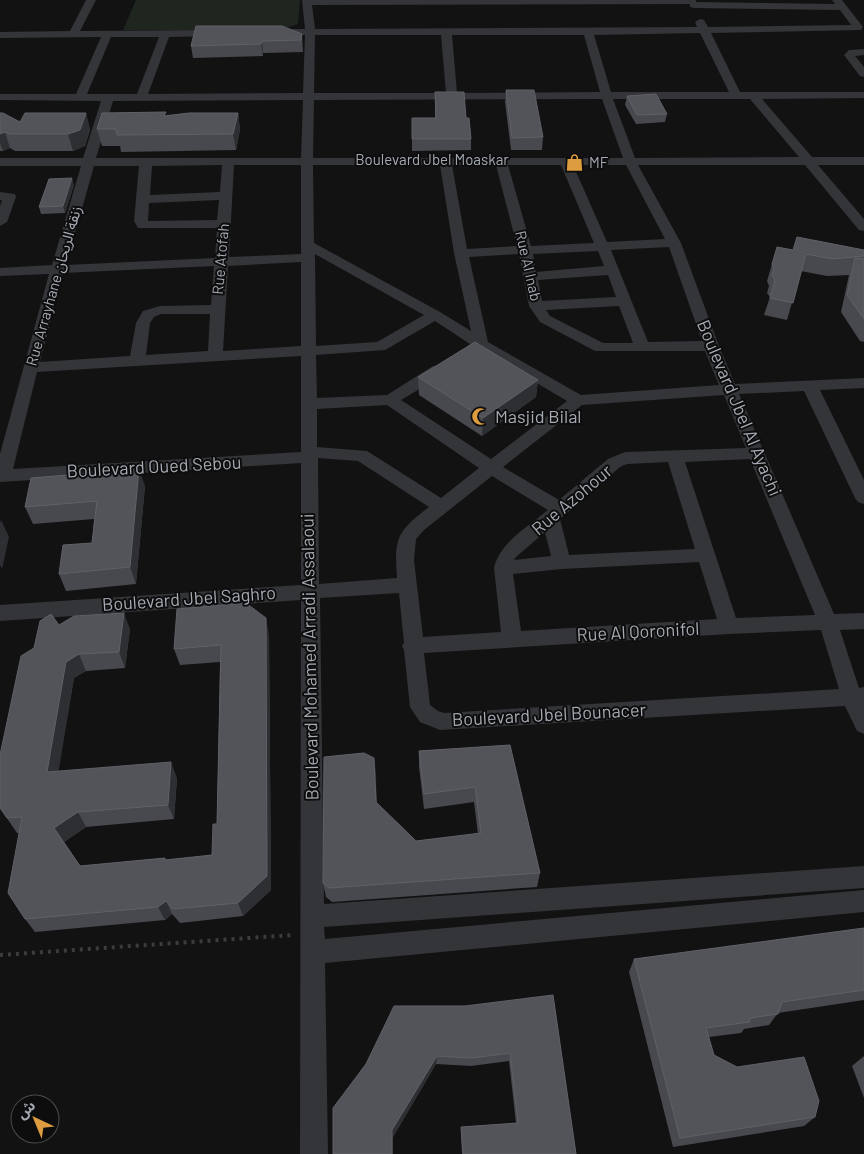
<svg xmlns="http://www.w3.org/2000/svg" width="864" height="1154" font-family="Barlow,'Noto Sans Arabic',sans-serif">
	<rect width="100%" height="100%" fill="#121213"/>
	<path fill="#1f261f" d="M136,0H300L298,24L280,30H123Z"/>
	<g fill="none" stroke-linecap="round" stroke-linejoin="round">
		<path stroke="#3a3c3f" stroke-width="4" stroke-dasharray="3 5" stroke-linecap="butt" d="M0,955L293,935"/>
		<path fill="#343538" fill-rule="evenodd" d="M86,0H96L80,31L219,30L224,33L219,36L169,37L148,94L303,93L305,35H269L264,32L269,29H305L302,0H696V2L835,4L832,0H842L863,27L861,30L711,33L740,92H864V98L762,99L812,157H864V165H818L864,219V231L859,230L805,165H638L681,243L719,346L735,384L864,378V388L820,390L864,480V504L858,502L855,498L804,391L739,394L834,614L864,613V629L840,630L859,688L864,687V734L857,731L845,706L440,730L420,722L410,707L404,650L402,646L404,643L399,593L320,598L324,904L864,866V888L324,927L325,939L864,890V912L325,963L328,1154H300L301,600L0,621V605L301,585V463L0,482V454L49,274L0,276V268L52,265L81,166H0V158H83L101,101L0,100V94H76L101,37L0,38V32L70,31ZM690,4V7L694,8L840,10L851,25L708,27L704,20L700,19L695,22L697,27L315,29L312,5ZM700,33L729,92H611L594,35ZM315,35H441L446,93H314ZM452,35H584L600,92L457,93ZM111,37H159L137,94H87ZM602,99L623,158H313L314,100ZM613,99H750L799,157L635,158ZM303,100L301,158H96L113,101ZM222,165L220,192L150,195L152,166ZM234,165H301V254L229,257ZM313,165H440L454,253L471,331L440,312L314,243ZM452,165H496L517,246L467,249ZM508,165H561L594,243L531,246ZM573,165H626L665,239L607,242ZM94,166H139L134,221L138,228H217L215,258L66,265ZM219,200L217,220L148,221L149,203ZM669,247L702,341L648,342L611,250ZM598,251L604,266L536,272L533,254ZM315,254L424,315L377,342L316,346ZM519,254L529,306L540,322L595,351H705L719,385L581,395L488,342L469,257ZM301,262V346L223,351L228,266ZM214,266L211,305L160,306L143,311L136,323L130,356L40,362L63,273ZM608,275L616,297L542,301L538,280ZM619,306L633,343H603L550,316L546,310ZM161,314H210L208,351L146,355L150,323L154,317ZM435,321L470,344L467,347L470,350H481L567,401L491,459L401,400L445,374L447,370L445,366H433L387,395L317,398L316,355L385,350ZM301,356V452L13,469L37,372ZM724,395L746,448L625,452L608,459L559,500L503,467L582,405ZM387,405L479,468L441,498L367,451L317,447V409ZM318,458L358,461L429,507C397,531 394,538 397,578L319,584ZM750,459L815,615L736,618L685,462ZM668,462L695,549L569,555L560,519L620,467L627,464ZM492,476L548,510C529,526 500,542 494,568L501,632L423,637L414,560L416,539L424,530ZM545,532L551,556L514,560L516,557ZM699,562L717,619L521,631L513,574L562,569ZM821,630L839,689L444,713L438,711L430,705L424,653L729,634Z
			M864,49V55L855,56L864,67V77L860,76L844,55L849,50Z
			M0,192L15,194L16,197L7,222L0,226V206L2,200H0Z"/>
	</g>
	<path fill="#48494e" d="M302,34L303,52L263,53V56L193,58L191,46Z
		M506,90L543,137L542,150H511L505,102Z
		M435,92L466,118L471,139V150L412,151V118H435Z
		M627,96L667,114L665,122L636,124L625,105Z
		M0,113L20,122L86,113L90,130L85,146L73,151H15L10,148L3,151H0Z
		M238,113L240,129L236,150L121,152L120,146H102L97,129L166,116Z
		M74,185L65,213L41,214L39,207Z
		M777,247L793,250H864V342L860,341L841,312L849,275L827,276L801,271L787,320L764,315L770,297L767,293L769,286L767,281Z
		M418,377L538,380L536,397L482,436L419,395Z
		M145,486L136,584L66,591L59,574L92,543L94,519L33,524L25,507Z
		M59,625L130,629L125,668L86,671L74,678L58,771L177,778L174,819L86,827L64,842L80,866L165,858L166,860L212,855L217,824L220,662L180,665L174,649L269,635L271,890L243,916L180,923L172,914L165,920L35,932L25,919L19,833H17L0,808L34,648Z
		M510,745L540,873L537,887L332,902L326,897L323,883L374,758L377,803L416,841L478,834L474,802L424,809L419,767V751Z
		M864,928V1000L778,1013L769,1025L744,1029L741,1033L709,1037L714,1055L815,1117L804,1126L673,1147L629,972L634,959Z
		M553,995L576,1154H462L461,1134V1127L516,1123L509,1061L471,1066L436,1064L393,1137V1154H333L465,1006Z
		M864,1056V1098L852,1066Z"/>
	<path fill="#2e2f32" d="M262,41L263,53V56L261,44Z
		M86,113L90,130L85,146L73,151L68,134Z
		M238,113L240,129L236,150L233,134Z
		M5,132L10,148L3,151L0,143V134Z
		M72,178L74,185L65,213L63,206Z
		M538,380L536,397L482,436L483,418Z
		M139,469L145,486L136,584L130,567Z
		M1,520L9,537L2,569L0,565V523Z
		M124,613L130,629L125,668L119,652Z
		M266,618L269,635L271,890L243,916L238,903Z
		M79,654L86,671L74,678L56,787L47,772L66,662Z
		M374,758L376,773L377,817L376,802Z
		M171,762L177,778L174,819L168,805Z
		M78,812L86,827L63,843L54,828Z
		M166,901L172,914L165,920L158,907Z
		M437,1056L436,1064L393,1137V1154H392V1130Z"/>
	<path fill="#525459" stroke="#5f6167" d="M196,26H282L302,34L301,40L262,41L261,44L191,46Z
		M506,90H534L543,137L512,138Z
		M435,92H464L466,118H469L471,139H412V118H436Z
		M656,94L667,114L637,115L627,96Z
		M166,112L164,116L189,113H238L233,134L117,135L116,129H97L102,113Z
		M0,113H3L20,122L25,113H86L80,130L68,134H10L5,132L0,134Z
		M72,178L63,206L39,207L49,179Z
		M797,237L864,250V256L832,259L806,254L793,303L770,298L775,280L772,275L774,269L772,264L777,247L793,250Z
		M855,258L864,259V319L847,295Z
		M475,342L538,380L483,418L418,377Z
		M139,469L130,567L59,574L63,545L92,543L97,501L25,507L31,478Z
		M246,603L266,618L267,876L238,903L173,909L166,901L158,907L25,919L8,893L22,817L7,818L0,808V755L21,656L34,648L40,621L51,614L59,625L74,616L124,613L119,652L79,654L66,662L47,772L171,762L168,805L78,812L54,828L80,866L165,858V860L212,855L213,824H217L221,645L174,649L177,609Z
		M510,745L540,873L329,888L323,883L324,757L364,753L374,758L376,802L416,841L481,833L475,787L424,794L419,751Z
		M864,928V990L782,1002L778,1014L750,1018L749,1022L706,1028L714,1055L737,1067L804,1057L819,1101L815,1117L680,1138L634,959Z
		M553,995L576,1154H463L461,1127L518,1123L510,1053L472,1058L437,1056L392,1130V1154H333V1108L366,1064L394,1006H465Z"/>
	<defs>
		<symbol id="shop-bare" viewBox="-9 -9 18 18"><path d="M-5-2.5h2.3a2.7 3.5 0 0 1 5.4 0H5L5.5 6h-11ZM-1.5-2.5h3a1.5 2.3 0 0 0-3 0Z" fill="#de9c40" stroke="#0d0d0e" stroke-width="2.5" paint-order="stroke"/></symbol>
		<symbol id="mosque-bare" viewBox="-9 -9 18 18"><path d="M3.5-4.9A6 6 0 1 0 3.5 4.9A5 5 0 1 1 3.5-4.9Z" fill="#de9c40" stroke="#0d0d0e" stroke-width="2.5" paint-order="stroke"/></symbol>
	</defs>
	<g fill-rule="evenodd">
		<use href="#shop-bare" x="562" y="150" width="25" height="25"/>
		<use href="#mosque-bare" x="468" y="404" width="25" height="25"/>
	</g>
	<g text-anchor="middle" stroke-width="4" stroke-linejoin="round" paint-order="stroke">
		<g font-size="15" fill="#a5aab3" stroke="#0d0d0e">
			<text x="432" y="165">Boulevard Jbel Moaskar</text>
			<text transform="translate(221 259) rotate(-85)" y="5">Rue Atofah</text>
			<text transform="translate(528 266) rotate(77)" y="5">Rue Al Inab</text>
			<text transform="translate(54 286) rotate(-74)" y="5">Rue Arrayhane زنقة الريحان</text>
		</g>
		<g font-size="15" fill="#a5aab3" stroke="#0d0d0e" text-anchor="start">
			<text x="589" y="168">MF</text>
		</g>
		<g font-size="18" fill="#a5aab3" stroke="#0d0d0e">
			<text transform="translate(739 408) rotate(67)" y="6">Boulevard Jbel Al Ayachi</text>
			<text transform="translate(154 467) rotate(-3)" y="6">Boulevard Oued Sebou</text>
			<text transform="translate(572 500) rotate(-40)" y="6">Rue Azohour</text>
			<text transform="translate(189 599) rotate(-4)" y="6">Boulevard Jbel Saghro</text>
			<text transform="translate(638 632) rotate(-3)" y="6">Rue Al Qoronifol</text>
			<text transform="translate(310 657) rotate(-91)" y="6">Boulevard Mohamed Arradi Assalaoui</text>
			<text transform="translate(549 715) rotate(-3)" y="6">Boulevard Jbel Bounacer</text>
		</g>
		<g font-size="18" fill="#a5aab3" stroke="#0d0d0e" text-anchor="start">
			<text x="495" y="423">Masjid Bilal</text>
		</g>
	</g>
	<g transform="translate(35 1119) rotate(316)"><circle r="24" fill="#0d0d0e" stroke="#4a4c50"/>
	<path d="M0-4L9 19L0 12L-9 19Z" fill="#de9c40"/>
	<text y="-8" font-size="14" font-weight="bold" text-anchor="middle" fill="#a5aab3">ش</text>
	</g>
</svg>
